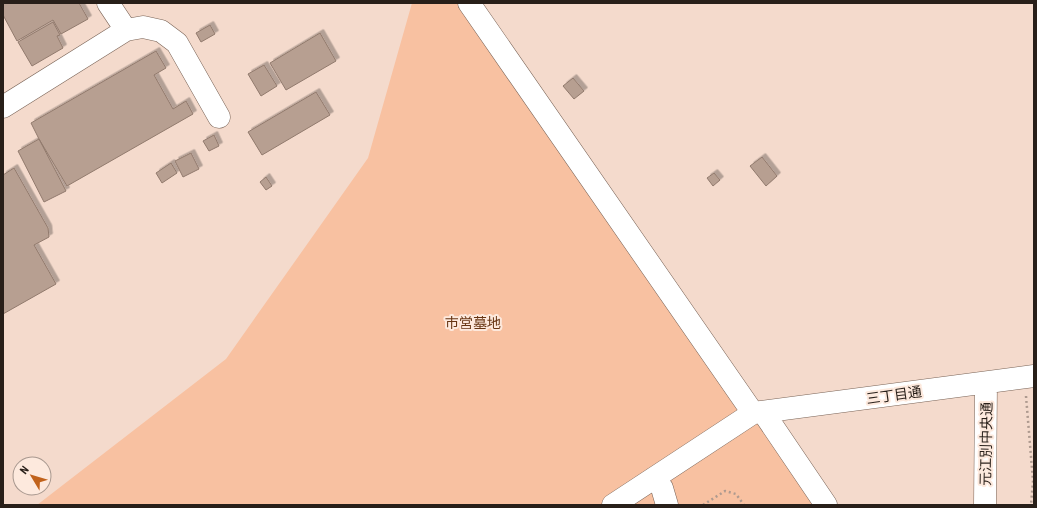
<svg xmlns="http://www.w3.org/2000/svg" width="1037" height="508" font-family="'Roboto Condensed','Noto Sans JP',sans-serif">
	<defs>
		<filter id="shadow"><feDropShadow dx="3.5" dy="-3.5" stdDeviation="0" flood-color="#0004"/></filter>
	</defs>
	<rect width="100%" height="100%" fill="#f4dacc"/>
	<path fill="#f8c1a1" d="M412,3H466L826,505H37L226,359L368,158Z"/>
	<path fill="#b79f91" stroke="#917a6d" filter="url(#shadow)" d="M3,3H79L88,19L61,34L53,20L17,41L3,15Z
		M53,22L60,35L57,36L63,48L32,66L18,42Z
		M210,25L215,34L201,42L196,33Z
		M320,33L336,61L286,90L270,63Z
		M156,51L166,68L154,75L173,109L186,101L193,114L67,186L39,139L31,123Z
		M264,65L277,86L261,96L248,74Z
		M573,78L584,91L574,99L563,86Z
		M316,92L330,115L262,155L248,132Z
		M214,135L219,146L209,151L203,141Z
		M39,139L66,191L44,202L18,151Z
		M191,153L199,169L183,177L175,161Z
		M762,157L777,176L766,186L750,166Z
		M171,163L177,173L162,183L156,173Z
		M14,168L48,228L49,237L34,245L56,284L3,314V175Z
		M714,173L720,180L713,186L707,178Z
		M266,177L272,186L266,190L260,182Z"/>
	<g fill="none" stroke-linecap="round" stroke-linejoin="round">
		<defs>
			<path id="minor" d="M108,3L126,30L143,27L161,31L177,43L219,117
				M469,3L753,413
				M3,107L126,30
				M763,412L826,505
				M654,478L662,488L667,505
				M613,505L753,413L1034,376
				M985,505L986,383"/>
		</defs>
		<use href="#minor" stroke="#796356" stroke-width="23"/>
		<path stroke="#ae9a8f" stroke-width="2.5" stroke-dasharray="2 3" stroke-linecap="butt" d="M1026,396L1033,481L1031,505
			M703,505L725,491L736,494L744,505"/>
		<use href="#minor" stroke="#fff" stroke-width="22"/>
	</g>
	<g text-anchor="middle" stroke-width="4" stroke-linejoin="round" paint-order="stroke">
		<g font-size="14" fill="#673513" stroke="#fde9dd">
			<text x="473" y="328">市営墓地</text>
		</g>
		<g font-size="14" fill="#281f19" stroke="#fde9dd">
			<text transform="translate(894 395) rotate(-8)" y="5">三丁目通</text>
			<text transform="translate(986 444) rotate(-89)" y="5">元江別中央通</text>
		</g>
	</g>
	<rect width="1037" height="508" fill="none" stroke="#281f19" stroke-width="8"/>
	<g transform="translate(32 476) rotate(308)"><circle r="19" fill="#fde9dd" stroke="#a8988f"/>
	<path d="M0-3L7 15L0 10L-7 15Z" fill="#c1621b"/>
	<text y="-6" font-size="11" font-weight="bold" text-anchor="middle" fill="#281f19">N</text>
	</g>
</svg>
